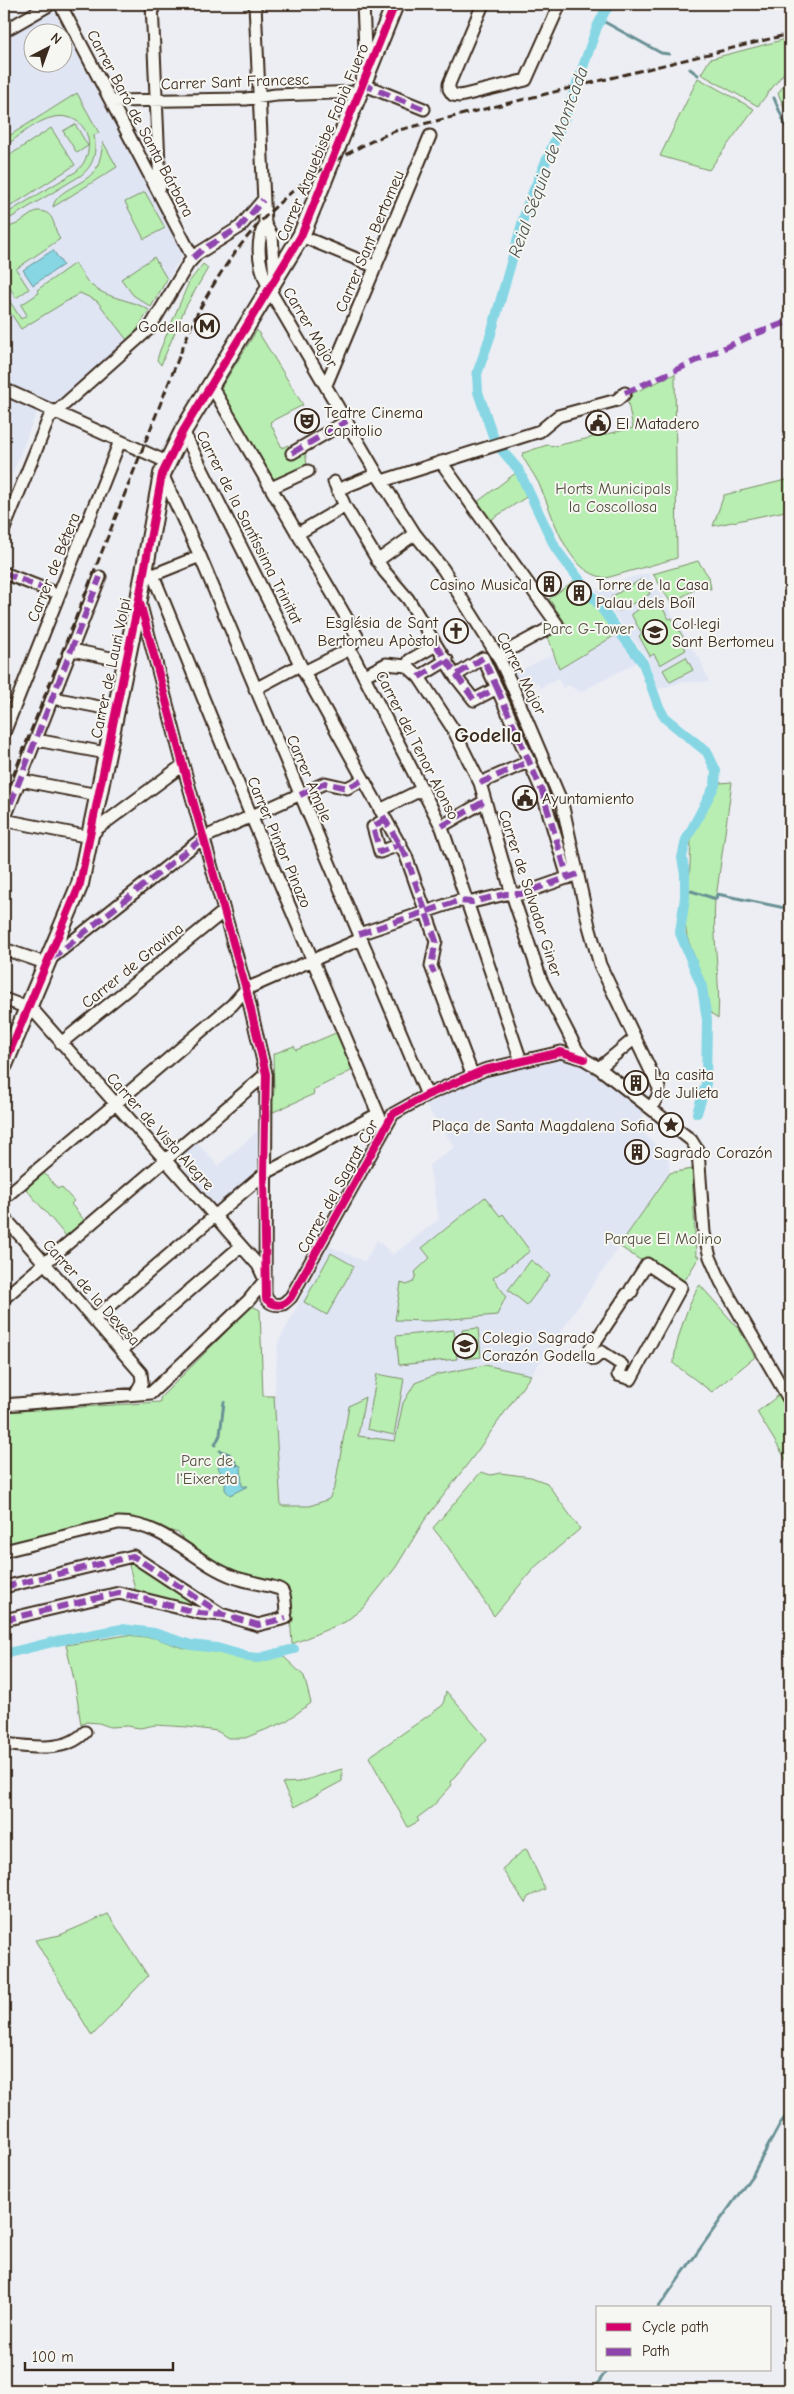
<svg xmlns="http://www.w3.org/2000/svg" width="794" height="2394" font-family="'Comic Neue',sans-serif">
	<rect width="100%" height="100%" fill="#eceef3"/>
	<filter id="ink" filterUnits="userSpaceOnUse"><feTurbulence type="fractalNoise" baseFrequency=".02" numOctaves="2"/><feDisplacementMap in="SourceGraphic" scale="10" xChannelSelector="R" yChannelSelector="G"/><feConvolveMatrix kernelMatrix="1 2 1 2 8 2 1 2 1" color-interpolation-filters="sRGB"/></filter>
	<g filter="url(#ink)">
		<path fill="#e0e5f4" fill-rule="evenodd" d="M52,7L183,254L135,333L53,404L4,381V38ZM32,32H62V62H32Z
			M4,396L37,411L4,495Z
			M648,573L697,657L699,656L709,682H681L657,690L647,657L596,591L607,584Z
			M618,634L637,662L581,692L568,685L563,688L558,679L540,688L538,683L519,692L511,675L552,655L558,669Z
			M563,1058L583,1066L641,1108L646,1136L668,1157L670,1173L505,1413L424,1521L396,1567L379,1588L364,1607L345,1622L292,1644L274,1402L278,1343L329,1246L365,1262L377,1240L393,1255L439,1219L429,1165L455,1147L426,1106L453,1090L481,1077L552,1059Z
			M258,1131L259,1171L216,1208L186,1174L188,1171L175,1157L195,1140L218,1166Z"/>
		<path fill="#b8eeb1" stroke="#7a8c68" d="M790,38V65L758,106L701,74L710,59Z
			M790,77V121L778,93Z
			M698,78L754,109L709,170L660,156Z
			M77,93L99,133L94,135C97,152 94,166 80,176L4,222V215L77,171C100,149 87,111 54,117C37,120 18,137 4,147V139Z
			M75,124L88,146L77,153L63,131Z
			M51,128L75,165L11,206L4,195V159Z
			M103,142L117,167L53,207C56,189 86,185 96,169C100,161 102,151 103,142Z
			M145,192L165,228L144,239L125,202Z
			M36,211C57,210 52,228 60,239L16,269L29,289L16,298L10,288L4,292V229L17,224Z
			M154,257L167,279L151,307L133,295L121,279Z
			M75,263C80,270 85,280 91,285C107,299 131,299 149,310L135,333L127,340L97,301L80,293L21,329L4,303V292L21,319L27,315L21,305L39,293L37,290Z
			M203,264L208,268L185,308L161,365L157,360L160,350L189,282Z
			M257,330L303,405L270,422L282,448L288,445L294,457L305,451L307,466L271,481L219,391Z
			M675,374L677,558L606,578C564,572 554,514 538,482C533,473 527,464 522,456L523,453L547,445L555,446L633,428L628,403L631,394Z
			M517,472L528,496L489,521L476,503Z
			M790,479V510L713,526L724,495Z
			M698,561L709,577L711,589L701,586L671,603L653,574Z
			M642,579L650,594L619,611L611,597Z
			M575,580L619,633L559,669L548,637L568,627L549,599Z
			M657,599L669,619L672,618L683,637L680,639L686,650L660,665L654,654L650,656L639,636L642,634L631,614Z
			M686,657L693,670L670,682L663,670Z
			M732,782L716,898L689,890L691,839L720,783Z
			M690,891L715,899C712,939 721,979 718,1019L709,1011L705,985L687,937L685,923Z
			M338,1032L353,1070L313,1090L314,1094L271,1113L274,1091L273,1054L294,1046L296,1050Z
			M692,1169L696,1255L699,1257L681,1287L619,1246L670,1173Z
			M44,1173L58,1189L61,1187L74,1201L71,1204L84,1220L66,1236L26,1189Z
			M485,1197L500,1216L503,1214L530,1251L493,1278L506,1296L497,1315L429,1321L395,1320L401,1283L407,1285L413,1282L416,1275L415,1272L430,1258L422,1248Z
			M331,1253L354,1266L327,1315L304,1302Z
			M531,1260L550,1275L527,1305L508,1290Z
			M700,1285L739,1329L755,1357L712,1392L674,1364C673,1349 690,1296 700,1285Z
			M252,1306L260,1310L263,1396H274L281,1506H310L329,1499L335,1486L349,1406L365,1397L358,1436L395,1441L403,1403L415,1383L435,1375L485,1365L531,1375L476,1453L424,1521L396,1567L364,1607L345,1622L292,1644L288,1586L256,1581L229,1572L187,1544L179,1533L127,1519L4,1547V1412L160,1402V1398Z
			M478,1328L481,1357L465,1359L462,1330Z
			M454,1330L457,1359L399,1365L396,1336Z
			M377,1374L404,1379L394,1435L367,1429Z
			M779,1395L790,1415V1466L757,1412Z
			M481,1472L491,1475L500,1473L531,1477L547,1483L580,1529L535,1567L494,1616L448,1547L433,1528Z
			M133,1560L197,1602L194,1607L136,1593L128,1561Z
			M127,1635L155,1638L183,1648L216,1652L255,1662L282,1655L304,1676L311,1703L285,1722L245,1738H228L217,1731L188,1727L155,1725L140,1728L127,1726L110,1727L99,1723L86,1722L81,1725L75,1684L66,1645Z
			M446,1691L487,1739L450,1782L452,1785L433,1806L417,1818L419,1821L408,1827L369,1757L439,1708L443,1705Z
			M342,1769V1781L294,1807L282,1783L299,1782Z
			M525,1849L527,1850L545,1889L528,1897L525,1903L502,1869Z
			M108,1914L148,1976L92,2036L35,1940L60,1935Z"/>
		<path fill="#87d6e4" stroke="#699195" d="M53,250L63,265L33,285L23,270Z
			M223,1459L241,1466L242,1486H248L230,1495L225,1490V1482L218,1467Z"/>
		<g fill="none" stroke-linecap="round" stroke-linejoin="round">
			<path stroke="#699195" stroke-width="3" d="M601,20L661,53L669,54
				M690,69L698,75
				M774,98L790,136
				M685,889L716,899L717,894L790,909
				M215,1445L220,1435L224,1402
				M220,1451L229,1454L237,1465
				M658,2308L753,2174L780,2124L790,2111
				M593,2390L607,2370"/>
			<path stroke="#87d6e4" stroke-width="10" d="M494,439L478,392L477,374L491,334L527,206L569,107L597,27L605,11L611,4
				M499,447L518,469L556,549L643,663L658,705L665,718L707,752L716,771L715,785L686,840L682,858L685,874V897L680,933L702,987L707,1020L706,1084L697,1113
				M4,1654L57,1641L122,1629L154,1633L191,1645L217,1648L248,1657L259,1658L294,1649"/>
			<defs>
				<path id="street" d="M60,4L193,258
					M152,4L160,187
					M255,4L265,224
					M363,4L366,72
					M483,4L449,84V89L453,95L460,96L526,80L560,4
					M4,31L51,4
					M362,84L424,109
					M112,101L246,99L276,95L359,92
					M265,224C254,245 260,269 269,289L377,474L415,534L443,569L498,656L510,681L562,803L589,926L600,965L659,1088L658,1096L651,1108
					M265,224L272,236L275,279
					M301,236L376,267
					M211,385L357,636L350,649L442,828L521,1061
					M326,385L430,136
					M4,389L167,462
					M183,431L304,672L406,856L436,941L431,966L472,1074
					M292,453L347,421
					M441,462L557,624L498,656
					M162,474L200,556L427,1095
					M382,481L540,431L558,416L617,400L625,393
					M334,482L345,506L384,571L408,599L455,676L474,700L497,688L483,658L455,676
					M271,488L308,471
					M337,490L377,474
					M4,529L49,418L149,329L188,264L197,254L240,227L263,200
					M297,534L345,506
					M377,561L415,534
					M145,569L153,575L252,818L383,1125V1130
					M4,573L50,591
					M153,575L200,556
					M140,602L183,765L246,989L266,1074L265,1290C265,1302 272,1306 283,1304L291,1297L393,1114L427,1095L484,1070L561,1052L584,1059
					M72,650L125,661
					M407,666L419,677L453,729L480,783L512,894L541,980L577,1050L584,1059L599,1068L691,1140L698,1151L704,1233L710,1257L721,1282L790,1401
					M407,666L410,660L436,645
					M304,672L350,649
					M365,675L386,664L407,666
					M419,677L447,660
					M497,688L542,791L568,878
					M255,689L300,665
					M53,698L115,710
					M4,733L120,441
					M36,740L106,753
					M20,780L98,795
					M480,783L530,761
					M380,810L423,789
					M385,819L373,827L380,852L401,844
					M4,820L100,577
					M4,820L90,837L98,828L183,765
					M442,826L485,801
					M359,934L458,901L472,902L506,894H521L578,874
					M4,949L45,963L203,838L325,783L347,788L363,780
					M4,999L33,1010L258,1265L265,1280L249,1300L151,1393L4,1405
					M61,1043L223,912
					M599,1068L635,1038
					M4,1198L232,1005L246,989L361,939
					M4,1217L141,1373L142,1382L136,1393
					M647,1264L681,1287L631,1379L618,1375L622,1365L602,1352L594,1359L587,1354L627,1294H630L632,1291L631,1289Z
					M4,1298L266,1074
					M95,1318L264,1174L378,1114
					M121,1350L241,1246
					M4,1551L118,1523C165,1522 194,1563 234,1577C242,1581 279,1587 281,1590C286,1595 285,1606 286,1612
					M4,1587L133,1556L221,1614
					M4,1620L119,1593L200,1613L224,1615L258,1625L286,1618
					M4,1744C29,1747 66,1753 85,1732"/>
				<path id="secondary" d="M4,1065L80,884L139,599L162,474L183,431L301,236L395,4"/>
			</defs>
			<use href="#street" stroke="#3b2a1e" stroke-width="15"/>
			<use href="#secondary" stroke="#3b2a1e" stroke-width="20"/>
			<use href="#street" stroke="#f6f6f2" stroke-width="11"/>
			<use href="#secondary" stroke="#f6f6f2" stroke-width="16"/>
			<path stroke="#3b2a1e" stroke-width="3" stroke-dasharray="8 4" stroke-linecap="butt" d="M4,799L192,324C238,231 299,170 395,131L790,34"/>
			<path stroke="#8e44ad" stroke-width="6" stroke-dasharray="12 6" stroke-linecap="butt" d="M362,84L424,109
				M193,258L202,250L240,227L263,200
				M625,393L755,334L790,321
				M292,453L347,421
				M4,573L50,591
				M436,645L474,700L497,688L483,658L455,676
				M419,677L447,660
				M497,688L542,791L568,878
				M480,783L530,761
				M300,795L325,783L347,788L363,780
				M383,816L406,856L436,941L431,966L434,973
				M385,819L373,827L380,852L401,844
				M4,820L100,577
				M442,826L485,801
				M359,934L458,901L472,902L506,894H521L578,874
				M51,959L203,838
				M4,1587L133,1556L223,1615
				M4,1620L119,1593L200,1613L224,1615L258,1625L286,1618"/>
			<defs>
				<path id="cycleway" d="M139,599L183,765L246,989L266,1074L264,1174L266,1299C275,1308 284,1306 291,1297L393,1114L427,1095L484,1070L561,1052L584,1059
					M4,1065L80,884L139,599L162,474L183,431L301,236L395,4"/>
			</defs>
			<use href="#cycleway" stroke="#f6f6f2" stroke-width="11"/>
			<use href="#cycleway" stroke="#d6006c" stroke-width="8"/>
		</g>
	</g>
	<defs>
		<symbol id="metro-ring" viewBox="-11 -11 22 22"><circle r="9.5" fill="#f6f6f2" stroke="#3b2a1e" stroke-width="1.5"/><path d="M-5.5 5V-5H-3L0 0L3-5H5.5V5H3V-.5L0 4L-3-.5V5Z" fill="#3b2a1e"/></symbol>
		<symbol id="theatre-ring" viewBox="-11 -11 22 22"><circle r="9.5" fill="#f6f6f2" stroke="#3b2a1e" stroke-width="1.5"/><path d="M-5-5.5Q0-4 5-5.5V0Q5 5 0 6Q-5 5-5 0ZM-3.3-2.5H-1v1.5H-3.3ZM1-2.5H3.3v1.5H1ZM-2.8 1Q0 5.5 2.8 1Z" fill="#3b2a1e"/></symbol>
		<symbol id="civic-ring" viewBox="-11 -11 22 22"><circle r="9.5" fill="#f6f6f2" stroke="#3b2a1e" stroke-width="1.5"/><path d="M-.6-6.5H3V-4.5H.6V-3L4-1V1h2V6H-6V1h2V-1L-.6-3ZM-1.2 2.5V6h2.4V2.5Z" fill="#3b2a1e"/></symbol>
		<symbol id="building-ring" viewBox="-11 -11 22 22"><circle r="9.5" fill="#f6f6f2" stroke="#3b2a1e" stroke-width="1.5"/><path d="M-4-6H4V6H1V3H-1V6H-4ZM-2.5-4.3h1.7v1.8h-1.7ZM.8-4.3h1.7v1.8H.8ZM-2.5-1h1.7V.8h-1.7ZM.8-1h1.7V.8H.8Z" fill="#3b2a1e"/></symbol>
		<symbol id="church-ring" viewBox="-11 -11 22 22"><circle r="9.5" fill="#f6f6f2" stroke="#3b2a1e" stroke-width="1.5"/><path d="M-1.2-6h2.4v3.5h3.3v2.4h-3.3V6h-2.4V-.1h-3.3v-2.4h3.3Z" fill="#3b2a1e"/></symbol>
		<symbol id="school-ring" viewBox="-11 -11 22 22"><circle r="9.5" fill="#f6f6f2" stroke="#3b2a1e" stroke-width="1.5"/><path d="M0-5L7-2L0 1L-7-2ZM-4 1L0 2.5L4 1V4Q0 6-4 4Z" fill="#3b2a1e"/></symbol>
		<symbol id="sight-ring" viewBox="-11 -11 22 22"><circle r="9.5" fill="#f6f6f2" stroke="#3b2a1e" stroke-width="1.5"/><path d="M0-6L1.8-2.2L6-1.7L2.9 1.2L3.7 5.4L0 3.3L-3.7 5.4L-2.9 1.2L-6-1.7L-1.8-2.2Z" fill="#3b2a1e"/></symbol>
	</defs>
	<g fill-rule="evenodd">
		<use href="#metro-ring" x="193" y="312" width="28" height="28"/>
		<use href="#theatre-ring" x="293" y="407" width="28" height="28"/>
		<use href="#civic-ring" x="584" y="409" width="28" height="28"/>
		<use href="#building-ring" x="535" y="570" width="28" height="28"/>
		<use href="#building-ring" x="565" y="579" width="28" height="28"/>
		<use href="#church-ring" x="442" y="617" width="28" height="28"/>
		<use href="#school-ring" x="641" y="618" width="28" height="28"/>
		<use href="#civic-ring" x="511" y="784" width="28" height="28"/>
		<use href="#building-ring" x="622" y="1069" width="28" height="28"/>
		<use href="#sight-ring" x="657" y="1111" width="28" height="28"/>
		<use href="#building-ring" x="623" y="1138" width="28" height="28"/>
		<use href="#school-ring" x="451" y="1332" width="28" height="28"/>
	</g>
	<g text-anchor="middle" stroke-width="4" stroke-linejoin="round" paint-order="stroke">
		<g font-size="16" fill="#3b2a1e" stroke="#f6f6f2">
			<text transform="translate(235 81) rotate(-2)" y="6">Carrer Sant Francesc</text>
			<text transform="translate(141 123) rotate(62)" y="6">Carrer Baró de Santa Bárbara</text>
			<text transform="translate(322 142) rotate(-67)" y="6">Carrer Arquebisbe Fabià Fuero</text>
			<text transform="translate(369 241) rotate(-67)" y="6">Carrer Sant Bertomeu</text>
			<text transform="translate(311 327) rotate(59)" y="6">Carrer Major</text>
			<text transform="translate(250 527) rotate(63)" y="6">Carrer de la Santíssima Trinitat</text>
			<text transform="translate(53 567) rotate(-68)" y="6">Carrer de Bétera</text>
			<text transform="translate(110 668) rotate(-78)" y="6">Carrer de Lauri Volpi</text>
			<text transform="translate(522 673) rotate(63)" y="6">Carrer Major</text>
			<text transform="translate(418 745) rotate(63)" y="6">Carrer del Tenor Alonso</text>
			<text transform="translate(310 778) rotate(67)" y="6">Carrer Ample</text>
			<text transform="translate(280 842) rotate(67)" y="6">Carrer Pintor Pinazo</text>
			<text transform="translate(531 893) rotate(72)" y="6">Carrer de Salvador Giner</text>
			<text transform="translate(132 965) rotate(-39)" y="6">Carrer de Gravina</text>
			<text transform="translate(161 1131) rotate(48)" y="6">Carrer de Vista Alegre</text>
			<text transform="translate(337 1186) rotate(-61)" y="6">Carrer del Sagrat Cor</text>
			<text transform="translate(92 1292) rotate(48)" y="6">Carrer de la Devesa</text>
		</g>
		<g font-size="16" fill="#3b2a1e" stroke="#f6f6f2" text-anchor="start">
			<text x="190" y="332" text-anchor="end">Godella</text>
			<text x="324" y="418">Teatre Cinema<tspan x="324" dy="18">Capitolio</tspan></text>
			<text x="616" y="429">El Matadero</text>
			<text x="532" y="590" text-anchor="end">Casino Musical</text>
			<text x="596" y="590">Torre de la Casa<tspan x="596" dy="18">Palau dels Boïl</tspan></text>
			<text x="438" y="628" text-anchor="end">Església de Sant<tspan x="438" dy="18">Bertomeu Apòstol</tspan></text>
			<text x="672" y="629">Col·legi<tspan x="672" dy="18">Sant Bertomeu</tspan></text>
			<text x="542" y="804">Ayuntamiento</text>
			<text x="654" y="1080">La casita<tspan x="654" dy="18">de Julieta</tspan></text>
			<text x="654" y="1131" text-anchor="end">Plaça de Santa Magdalena Sofia</text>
			<text x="654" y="1158">Sagrado Corazón</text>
			<text x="482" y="1343">Colegio Sagrado<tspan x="482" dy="18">Corazón Godella</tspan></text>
		</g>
		<g font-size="16" fill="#54513b" stroke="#f6f6f2">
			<text x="613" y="494">Horts Municipals<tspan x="613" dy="18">la Coscollosa</tspan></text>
			<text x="588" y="634">Parc G-Tower</text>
			<text x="663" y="1244">Parque El Molino</text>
			<text x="207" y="1466">Parc de<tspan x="207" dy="18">l'Eixereta</tspan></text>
		</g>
		<g font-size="18" font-style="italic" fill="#4e5550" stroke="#f6f6f2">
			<text transform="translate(548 162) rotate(-70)" y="6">Reial Séquia de Montcada</text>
		</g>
		<g font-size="21" font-weight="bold" fill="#3b2a1e" stroke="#f6f6f2">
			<text x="488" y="742">Godella</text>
		</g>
	</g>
	<rect width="794" height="2394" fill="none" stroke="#f6f6f2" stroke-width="20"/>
	<rect x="10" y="10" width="774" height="2374" fill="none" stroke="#3b2a1e" stroke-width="2" filter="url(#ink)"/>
	<rect x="596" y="2306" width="175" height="65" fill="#f6f6f2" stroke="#aba49d"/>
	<rect x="606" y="2323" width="25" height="8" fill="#d6006c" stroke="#aba49d"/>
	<text x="642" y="2332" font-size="15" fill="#3b2a1e">Cycle path</text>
	<rect x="606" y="2348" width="25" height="8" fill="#8e44ad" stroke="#aba49d"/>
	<text x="642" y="2356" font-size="15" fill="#3b2a1e">Path</text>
	<g transform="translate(48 48) rotate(41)"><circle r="24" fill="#f6f6f2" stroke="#aba49d"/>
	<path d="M0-4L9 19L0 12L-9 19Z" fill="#3b2a1e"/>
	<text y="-8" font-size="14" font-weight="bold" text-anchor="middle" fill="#3b2a1e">N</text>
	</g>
	<path d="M25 2362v8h148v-8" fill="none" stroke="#3b2a1e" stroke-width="2.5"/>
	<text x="32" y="2362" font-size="15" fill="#3b2a1e" stroke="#f6f6f2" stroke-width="4" paint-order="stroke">100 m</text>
</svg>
